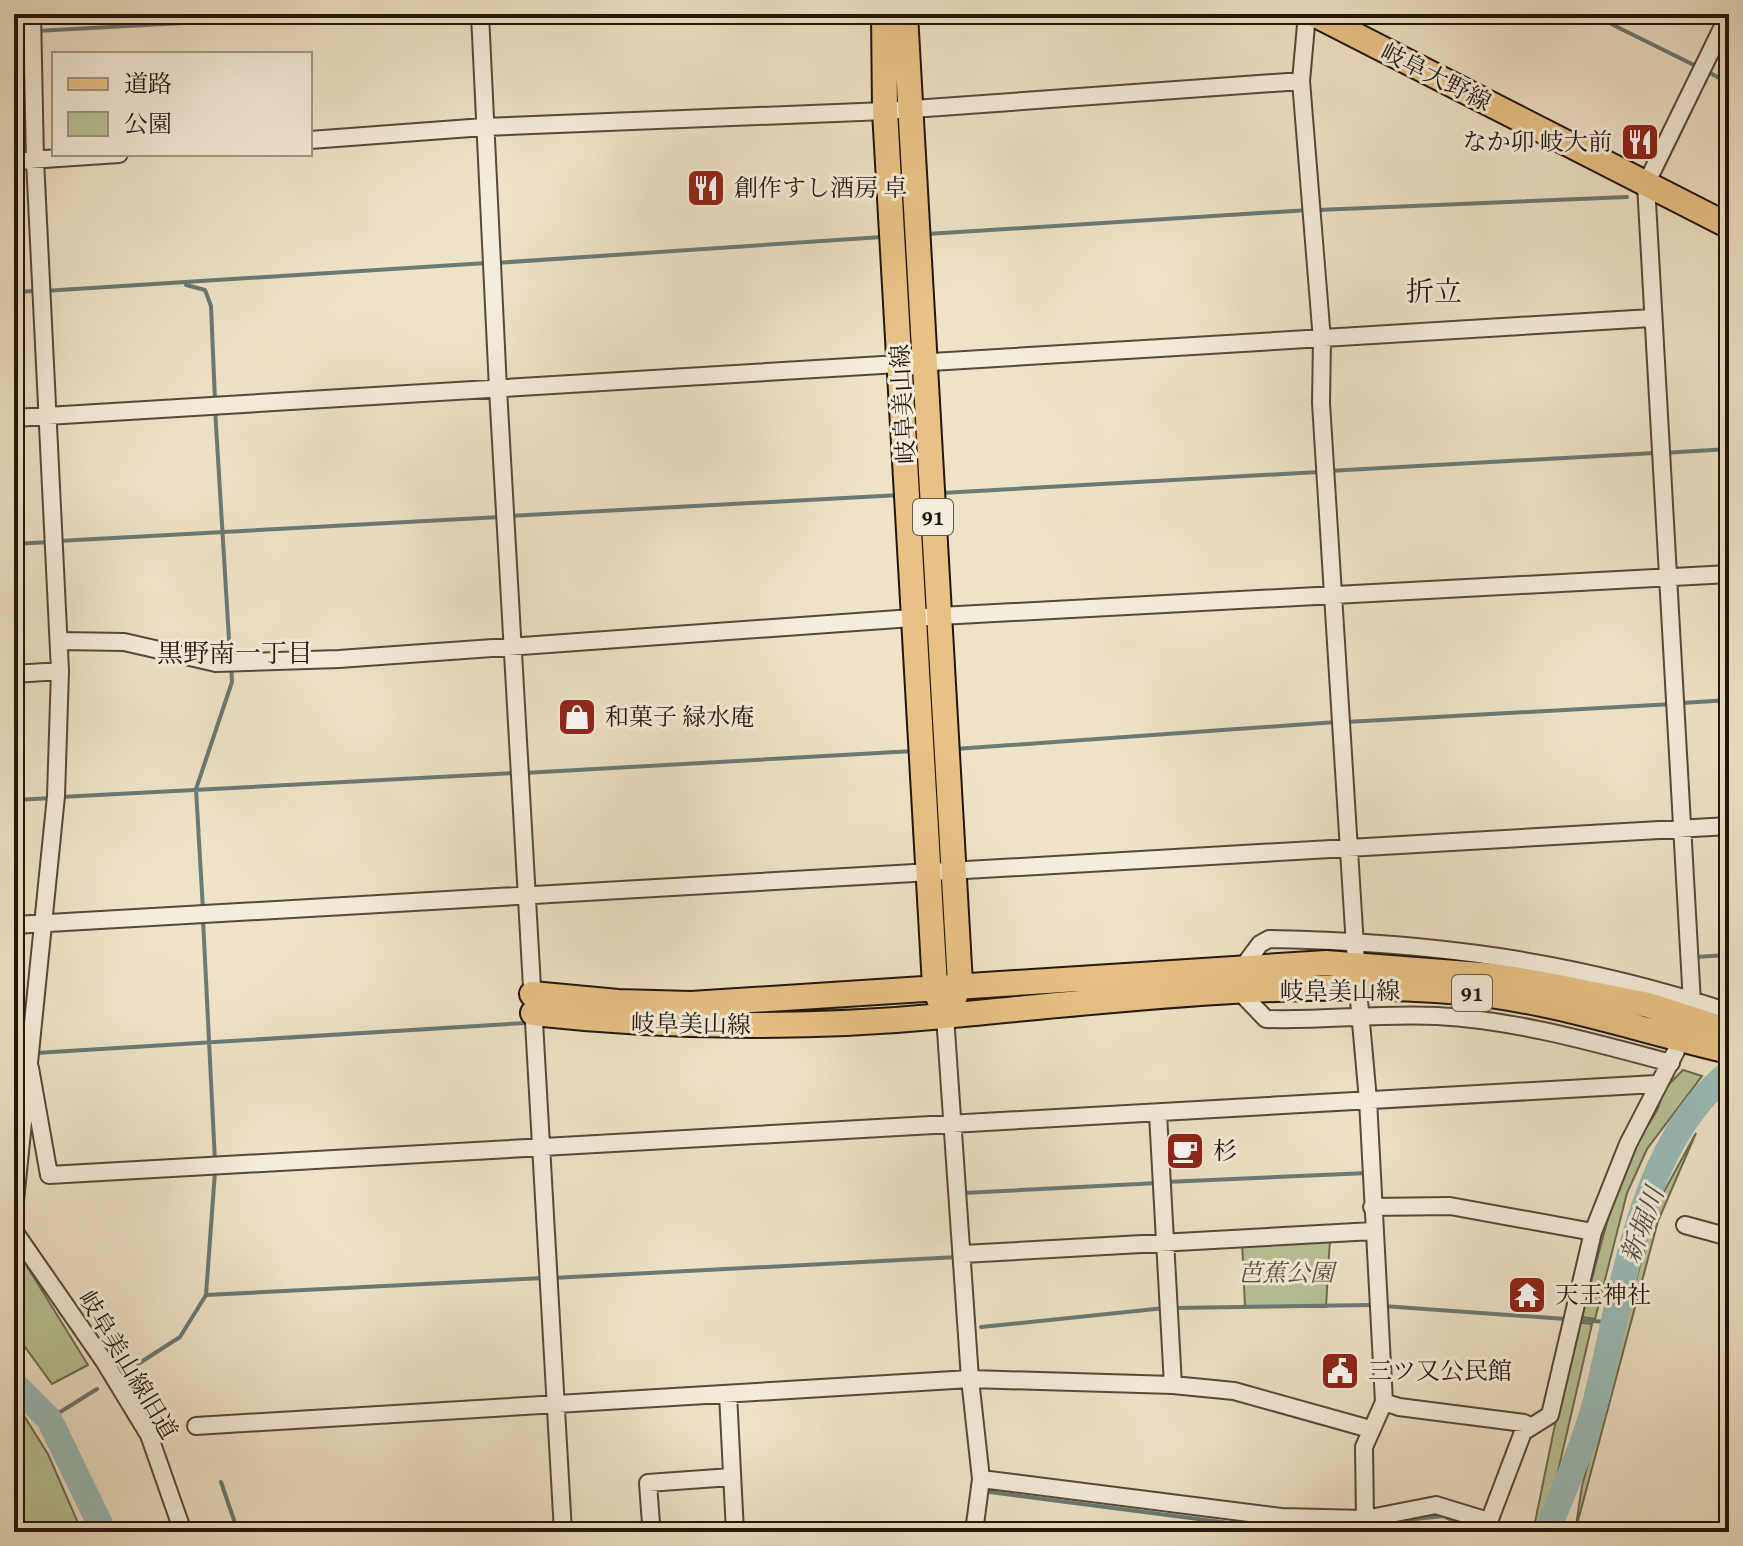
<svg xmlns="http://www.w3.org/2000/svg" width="1743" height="1546" font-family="'Gentium Book Plus','Noto Serif JP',serif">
	<rect width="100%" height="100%" fill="#efe3c7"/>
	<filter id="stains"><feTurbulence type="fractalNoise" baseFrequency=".0025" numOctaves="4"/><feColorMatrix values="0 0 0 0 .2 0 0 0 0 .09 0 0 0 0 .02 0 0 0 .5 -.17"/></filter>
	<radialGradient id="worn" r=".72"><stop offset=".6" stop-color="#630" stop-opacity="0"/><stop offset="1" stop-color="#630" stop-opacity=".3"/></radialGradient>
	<path fill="#b8c497" stroke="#6e6c51" stroke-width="2" d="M1683,1070L1702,1076L1647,1149L1627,1193L1595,1319L1582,1317C1597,1261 1609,1205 1632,1151C1640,1131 1662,1114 1661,1092Z
		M1696,1133L1658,1221L1575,1532L1582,1486L1655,1208Z
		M1330,1239L1326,1307H1245L1242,1240Z
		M14,1253L25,1263L88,1365L52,1384L14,1332Z
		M1576,1322L1592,1324L1550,1506L1541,1532H1533Z
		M14,1400L48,1454L82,1532H14Z"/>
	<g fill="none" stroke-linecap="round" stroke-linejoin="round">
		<path stroke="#6a7a74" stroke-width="4" d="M1591,14L1700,68
			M36,31L349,14
			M14,32L28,31
			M1708,72L1729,83
			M1318,210L1627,197
			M927,234L1309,210
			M495,263L882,237
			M186,285L205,290L211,306L215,401
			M44,291L487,263
			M14,292L36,291
			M215,409L230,656
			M1663,453L1729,449
			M1328,471L1655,453
			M941,493L1319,472
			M509,516L900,495
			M58,541L500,517
			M14,544L49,542
			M1682,703L1729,700
			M1346,722L1673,704
			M955,749L1337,722
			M524,773L914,751
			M60,797L515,773
			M14,800L52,798
			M203,910L196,789L232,682L231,665
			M203,919L215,1162
			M1695,957L1729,955
			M36,1053L525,1023
			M1166,1182L1368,1173
			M963,1193L1158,1183
			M552,1278L958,1257
			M206,1295L543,1278
			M1383,1306L1566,1319
			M1174,1308L1371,1305
			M1579,1320L1606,1322
			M981,1327L1165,1308
			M138,1364L180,1337L206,1295L215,1171
			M49,1419L97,1389
			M221,1482L238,1532
			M982,1491L1299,1532L1351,1526
			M1387,1522L1443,1516L1479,1532"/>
		<path stroke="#9abdba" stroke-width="26" d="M14,1384L49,1419L104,1532
			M1547,1532C1564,1489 1584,1445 1596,1400C1623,1294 1638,1145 1729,1073"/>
		<defs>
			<path id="minor" d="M480,14L498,389L563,1532
				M310,140L484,127L885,111L1301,81
				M14,161L119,154
				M14,418L1651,318
				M60,641L124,642L216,663L339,659L940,616L1729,574
				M14,674L60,671
				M14,925L1729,826
				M1242,968L1260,944L1269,939C1433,942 1573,961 1729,1012
				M1240,992L1266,1019C1323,1021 1380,1013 1437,1016C1516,1020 1595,1043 1671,1063
				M1692,1003L1646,184L1729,14
				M945,1016L970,1379L981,1479L974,1532
				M30,1068L49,1175L1656,1084
				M1158,1114L1173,1385
				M1372,1207L1450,1206L1593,1232
				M14,1211L56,796L60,671L35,160L32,14
				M1685,1225L1729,1237
				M14,1231L104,1361L149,1435L183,1532
				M963,1254L1373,1231
				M728,1394L735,1532
				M1384,1402L1399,1407L1524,1423L1531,1427
				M196,1426L970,1379L1173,1385L1234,1391L1370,1429
				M981,1479L1281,1517L1365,1519L1364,1447L1384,1402L1368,1100L1357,978L1321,403L1322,340L1301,81L1307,14
				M1365,1519L1436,1505L1488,1521
				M651,1524L648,1483L731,1477
				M1485,1532L1523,1432L1550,1415L1593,1232L1628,1144L1676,1051"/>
			<path id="primary" d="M884,14L885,111L935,986L939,999
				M905,14L960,984L955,996
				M1314,14L1729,226
				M532,994L618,1002L691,1004L1326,963L1494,976L1543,984L1648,1005L1729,1031
				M533,1013C670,1028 806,1029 944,1016C1114,1000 1292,978 1463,992C1554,1000 1641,1031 1729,1051"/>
		</defs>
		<use href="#minor" stroke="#56483a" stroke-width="20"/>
		<use href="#primary" stroke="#23150b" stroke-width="28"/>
		<use href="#minor" stroke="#f5eddb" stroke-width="16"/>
		<use href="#primary" stroke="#e8c284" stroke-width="24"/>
	</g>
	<defs>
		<symbol id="restaurant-square" viewBox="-11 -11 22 22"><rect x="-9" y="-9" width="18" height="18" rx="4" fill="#8f2418" stroke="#f5eddb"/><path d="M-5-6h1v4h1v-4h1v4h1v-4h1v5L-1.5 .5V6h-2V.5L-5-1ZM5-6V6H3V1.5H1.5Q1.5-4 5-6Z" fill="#fff"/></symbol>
		<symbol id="shop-square" viewBox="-11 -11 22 22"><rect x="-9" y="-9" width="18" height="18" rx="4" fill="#8f2418" stroke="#f5eddb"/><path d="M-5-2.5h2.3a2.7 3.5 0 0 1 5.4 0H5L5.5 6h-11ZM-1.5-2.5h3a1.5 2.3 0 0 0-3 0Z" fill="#fff"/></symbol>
		<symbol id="cafe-square" viewBox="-11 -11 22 22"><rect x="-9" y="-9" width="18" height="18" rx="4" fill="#8f2418" stroke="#f5eddb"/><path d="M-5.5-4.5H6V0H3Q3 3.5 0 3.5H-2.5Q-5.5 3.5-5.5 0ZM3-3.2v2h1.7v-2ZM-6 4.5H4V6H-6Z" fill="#fff"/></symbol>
		<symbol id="temple-square" viewBox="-11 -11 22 22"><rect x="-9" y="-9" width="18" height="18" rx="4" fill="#8f2418" stroke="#f5eddb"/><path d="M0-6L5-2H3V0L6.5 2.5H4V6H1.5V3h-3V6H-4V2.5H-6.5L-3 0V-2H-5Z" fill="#fff"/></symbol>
		<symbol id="civic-square" viewBox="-11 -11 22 22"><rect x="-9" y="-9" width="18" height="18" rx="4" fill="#8f2418" stroke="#f5eddb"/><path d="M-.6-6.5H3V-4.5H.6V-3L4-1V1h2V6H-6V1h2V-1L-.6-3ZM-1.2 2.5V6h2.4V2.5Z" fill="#fff"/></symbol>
	</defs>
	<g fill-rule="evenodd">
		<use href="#restaurant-square" x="1618" y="120" width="44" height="44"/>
		<use href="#restaurant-square" x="684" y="166" width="44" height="44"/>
		<use href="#shop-square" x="555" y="695" width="44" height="44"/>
		<use href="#cafe-square" x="1163" y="1129" width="44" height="44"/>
		<use href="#temple-square" x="1505" y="1273" width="44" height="44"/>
		<use href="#civic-square" x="1318" y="1349" width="44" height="44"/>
	</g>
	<g text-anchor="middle" stroke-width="6" stroke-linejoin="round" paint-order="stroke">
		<g fill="#f5eddb" stroke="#625649" stroke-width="2">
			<rect x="913" y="499" width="40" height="36" rx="6"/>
			<rect x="1452" y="975" width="40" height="36" rx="6"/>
		</g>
		<g font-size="22" font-weight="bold" fill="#23150b">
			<text x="933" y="525">91</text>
			<text x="1472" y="1001">91</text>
		</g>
		<g font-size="24" fill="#23150b" stroke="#f5eddb">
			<text transform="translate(1436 77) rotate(27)" y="8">岐阜大野線</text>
			<text transform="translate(903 404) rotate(-93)" y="8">岐阜美山線</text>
			<text x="1340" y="999">岐阜美山線</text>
			<text transform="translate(691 1024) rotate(1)" y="8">岐阜美山線</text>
			<text transform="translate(128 1365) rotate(59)" y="8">岐阜美山線旧道</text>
		</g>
		<g font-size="24" fill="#23150b" stroke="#f5eddb" text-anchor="start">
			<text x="1612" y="150" text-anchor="end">なか卯 岐大前</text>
			<text x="734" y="196">創作すし酒房 卓</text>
			<text x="605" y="725">和菓子 緑水庵</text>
			<text x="1213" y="1159">杉</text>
			<text x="1555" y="1303">天王神社</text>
			<text x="1368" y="1379">三ツ又公民館</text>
		</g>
		<g font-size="24" font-style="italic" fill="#57523c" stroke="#f5eddb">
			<text x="1286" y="1281">芭蕉公園</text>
		</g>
		<g font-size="26" fill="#23150b" stroke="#f5eddb">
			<text x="235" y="662">黒野南一丁目</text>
		</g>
		<g font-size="26" font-style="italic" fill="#4d5048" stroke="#f5eddb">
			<text transform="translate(1642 1225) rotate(-70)" y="9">新堀川</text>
		</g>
		<g font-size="28" fill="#23150b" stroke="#f5eddb">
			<text x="1434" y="301">折立</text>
		</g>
	</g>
	<rect width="1743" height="1546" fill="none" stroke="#efe3c7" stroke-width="48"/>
	<rect x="16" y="16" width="1711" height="1514" fill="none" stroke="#23150b" stroke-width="4"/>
	<rect x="24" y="24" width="1695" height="1498" fill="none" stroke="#23150b" stroke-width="2"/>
	<rect x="52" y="52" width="260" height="104" fill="#f5eddb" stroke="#a19788" stroke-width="2"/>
	<rect x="68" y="78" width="40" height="12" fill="#e8c284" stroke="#a19788" stroke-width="2"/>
	<text x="124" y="92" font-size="24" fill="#23150b">道路</text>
	<rect x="68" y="112" width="40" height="24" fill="#b8c497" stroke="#a19788" stroke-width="2"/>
	<text x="124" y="132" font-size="24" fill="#23150b">公園</text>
	<rect width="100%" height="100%" filter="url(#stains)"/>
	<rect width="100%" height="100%" fill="url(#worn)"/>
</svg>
